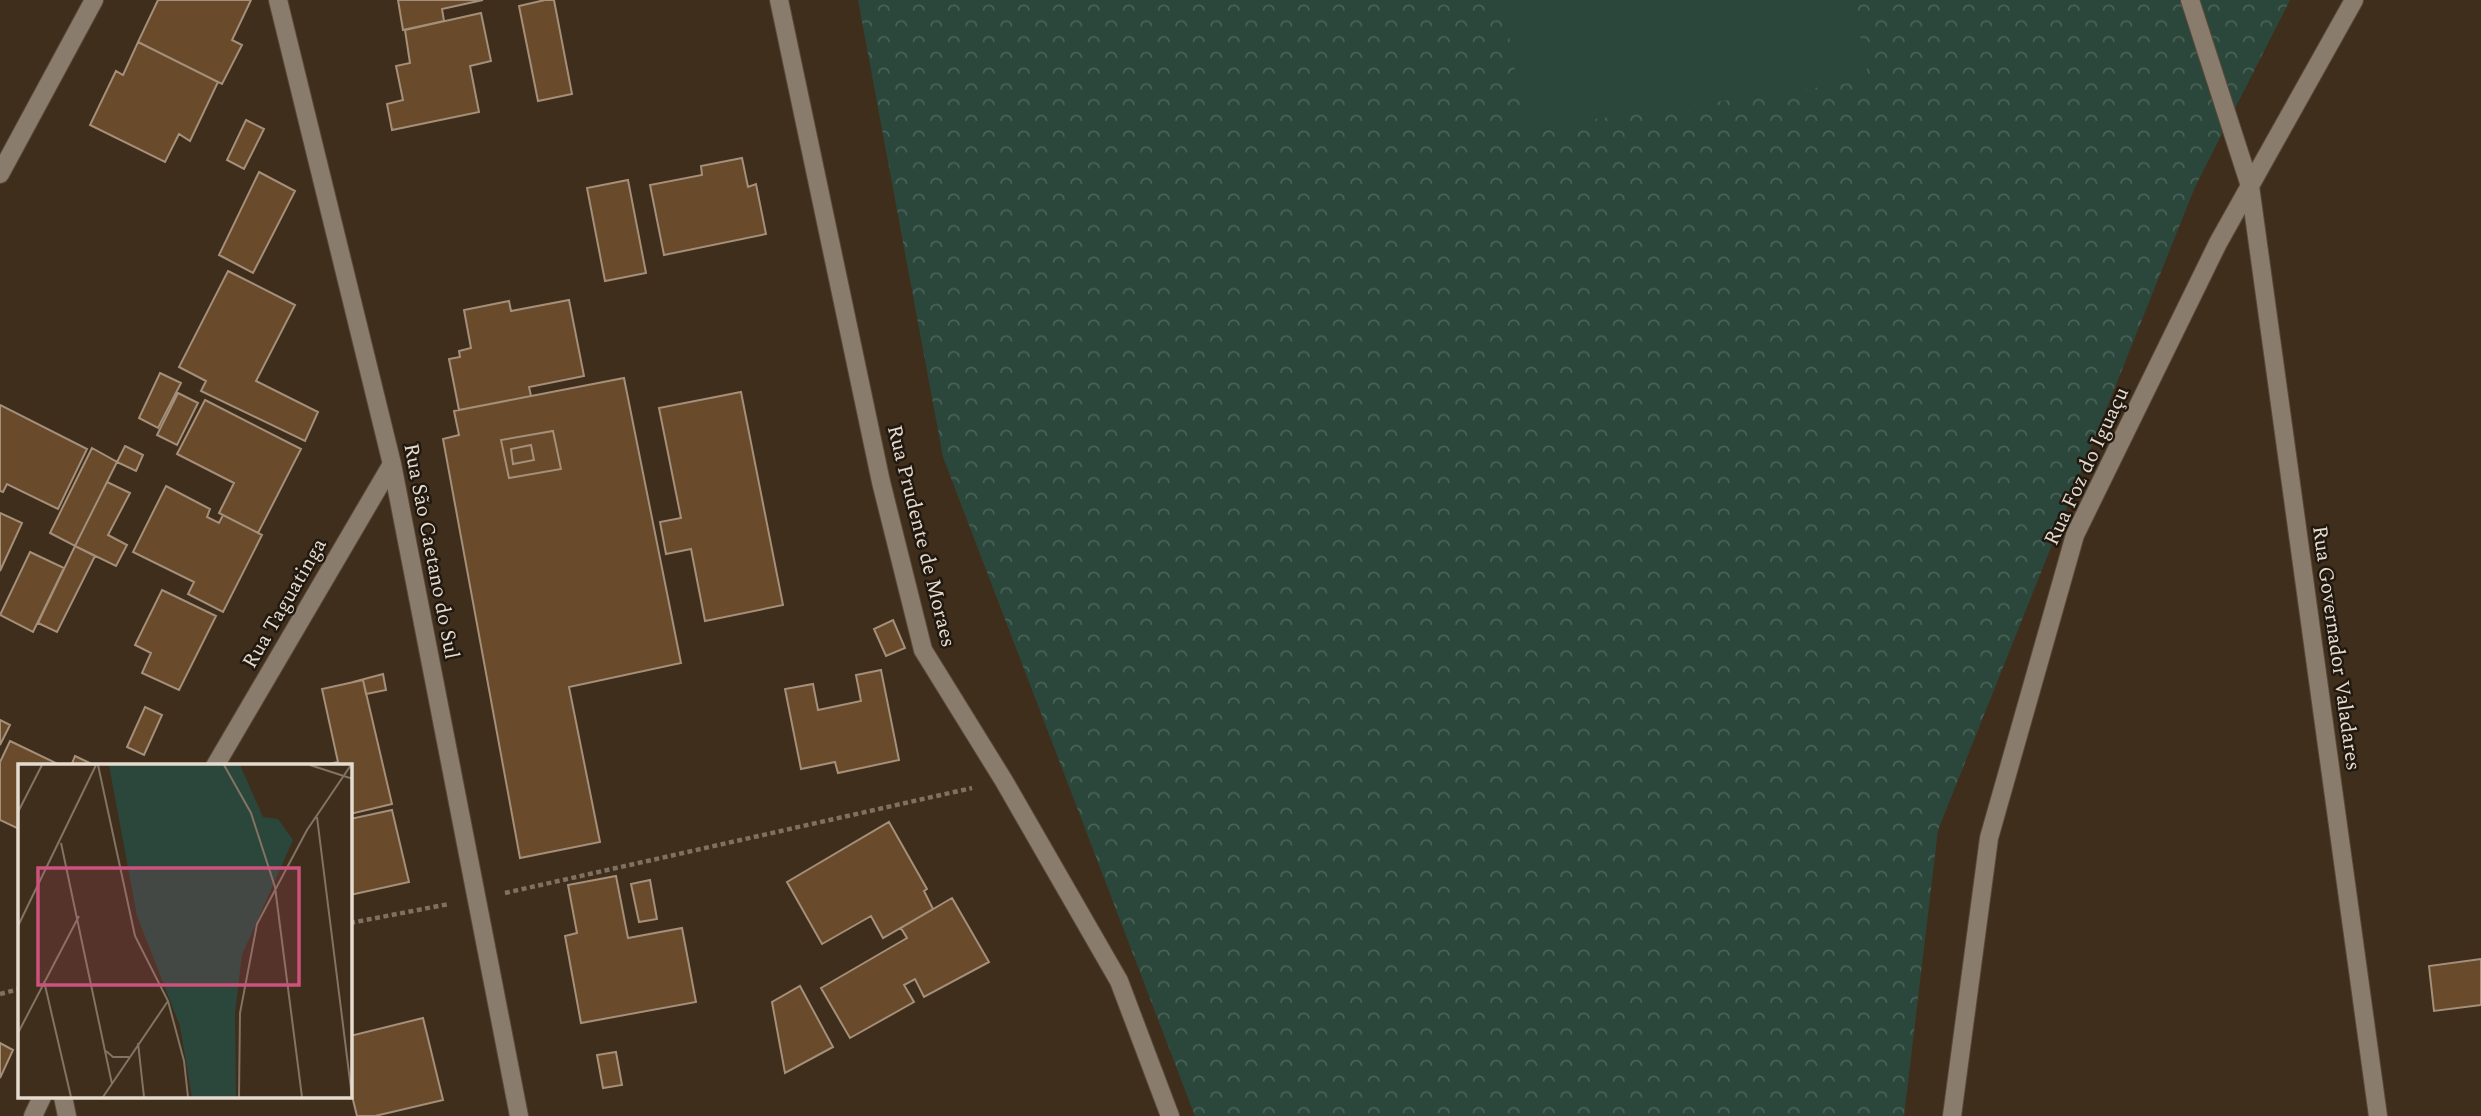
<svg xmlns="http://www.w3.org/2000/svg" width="2481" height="1116" font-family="Spectral,serif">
	<defs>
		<pattern id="park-crowns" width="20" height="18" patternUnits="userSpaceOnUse" patternTransform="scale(1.75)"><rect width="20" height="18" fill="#2b473b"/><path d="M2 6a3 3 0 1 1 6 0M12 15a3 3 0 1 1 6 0" fill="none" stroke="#4a6156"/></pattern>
	</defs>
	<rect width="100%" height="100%" fill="#402e1c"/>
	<path fill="url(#park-crowns)" d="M858,0H2290L2195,187L1938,830L1904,1116H1195L943,457Z"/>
	<path fill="#2b473b" d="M1503,0H1853L1869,80L1525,129Z"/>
	<path fill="#694a2a" stroke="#a48f7a" stroke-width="2" d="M158,0H251L232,40L242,45L222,84L138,42Z
		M398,0H483L442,9L444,21L403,30Z
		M545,0H554L572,94L538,101L519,6Z
		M481,13L491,61L470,66L479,112L392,130L387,104L403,100L396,66L410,63L405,30Z
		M138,42L218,82L190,141L179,134L165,162L90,125L116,71L123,75Z
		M246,120L264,129L244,169L227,160Z
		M742,158L748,187L756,184L766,234L664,255L650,185L702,175L701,166Z
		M259,172L295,191L253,273L219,255Z
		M628,180L646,273L605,281L587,188Z
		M228,271L295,305L256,381L318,412L305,441L201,391L206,381L179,367Z
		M569,300L584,376L529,387L531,396L459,410L449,359L460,357L459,351L471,348L464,310L509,301L511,311Z
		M160,373L181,383L158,428L139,418Z
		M624,378L681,663L569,687L600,842L520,858L443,439L459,435L454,411Z
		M741,392L783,605L705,621L691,549L666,554L660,522L681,518L659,408Z
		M178,393L198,403L177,445L157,435Z
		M205,400L301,449L258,533L219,513L234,483L177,454Z
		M0,405L87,449L58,509L7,484L3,492L0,491Z
		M553,431L561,469L509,478L501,440Z
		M531,445L534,460L513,464L511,449Z
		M125,446L143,455L136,471L117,462Z
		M92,448L117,462L75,546L50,533Z
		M107,482L130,493L108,535L127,545L116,566L75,546Z
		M166,486L210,509L207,517L219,523L223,515L262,535L223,612L188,594L194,582L133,552Z
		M0,513L22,523L0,571Z
		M75,546L95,556L57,632L38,623Z
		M30,552L64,568L33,632L0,615Z
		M162,590L216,616L179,690L142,673L151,653L135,645Z
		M893,620L905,648L886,656L874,629Z
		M881,670L899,760L838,773L835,762L801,769L785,689L813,684L818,710L861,701L856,675Z
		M383,674L386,690L366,694L363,680L353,682Z
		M363,680L392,804L350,814V766H319L338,762L322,689Z
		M145,707L162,715L144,755L127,747Z
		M0,720L10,725L0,745Z
		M10,741L62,766H19V829L0,820V762Z
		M75,756L96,766H71Z
		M392,810L409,882L350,895V819Z
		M889,822L927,889L924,891L933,909L883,938L871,916L822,944L787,882Z
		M616,876L628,938L682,928L696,1002L581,1023L565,936L577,933L568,885Z
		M650,880L657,919L639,922L631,884Z
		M952,898L989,962L924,997L915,979L904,985L914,1002L850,1038L821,988L907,938L901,928Z
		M2481,959V1005L2434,1011L2429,966Z
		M800,986L833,1047L785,1073L772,1002Z
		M423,1018L443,1100L375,1116H357L350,1088V1036Z
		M0,1043L13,1050L0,1078Z
		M616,1052L622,1085L603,1088L597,1055Z"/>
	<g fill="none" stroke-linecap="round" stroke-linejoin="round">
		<defs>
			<path id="minor" d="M278,0L392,464L519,1116
				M779,0L881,482L923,650L1004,781L1119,981L1170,1116
				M2190,0L2250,186L2378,1116
				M0,174L94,0
				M215,766L392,464
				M63,1097L67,1116
				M33,1116L42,1097
				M1952,1116L1989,838L2075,535L2218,243L2354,0"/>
		</defs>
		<use href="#minor" stroke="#5b4a39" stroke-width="20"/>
		<path stroke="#7f7060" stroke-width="4.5" stroke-dasharray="5 3.5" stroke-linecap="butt" d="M505,893L972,788
			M350,923L449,904
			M0,994L19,989"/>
		<use href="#minor" stroke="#8a7c6d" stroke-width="18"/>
	</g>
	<g text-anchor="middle" stroke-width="5" stroke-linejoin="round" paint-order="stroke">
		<g font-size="21" fill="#e6dbcf" stroke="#211910">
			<text transform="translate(2086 466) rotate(-65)" y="7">Rua Foz do Iguaçu</text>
			<text transform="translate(922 536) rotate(76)" y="7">Rua Prudente de Moraes</text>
			<text transform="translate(432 551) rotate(79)" y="7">Rua São Caetano do Sul</text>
			<text transform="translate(284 603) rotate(-60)" y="7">Rua Taguatinga</text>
			<text transform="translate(2337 648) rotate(82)" y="7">Rua Governador Valadares</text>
		</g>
	</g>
	<g transform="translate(18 764)">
		<rect width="334" height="334" fill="#402e1c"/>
		<path d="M91,1H222L245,53L260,55L275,76L224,191L217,249L218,333H174L162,262L119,152Z" fill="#2b473b"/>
		<path d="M207,62L217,112L181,117L172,67Z" fill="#2b473b"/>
		<path fill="none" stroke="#827364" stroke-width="2" d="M80,1L117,172L150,237L166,297L170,333M206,1L233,49L257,123L284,333M292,1L335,15M0,48L24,1M299,53L334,333M43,79L94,320M0,162L78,1M26,217L53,333M0,269L61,152M120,279L126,333M88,287L95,293H111M85,333L150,237M221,333L222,249L239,160L289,66L333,1"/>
		<path fill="#cd527e" fill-opacity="0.15" stroke="#cd527e" stroke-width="3.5" d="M20,104H281V221H20Z"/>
		<rect width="334" height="334" fill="none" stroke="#e6dbcf" stroke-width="3.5"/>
	</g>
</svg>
